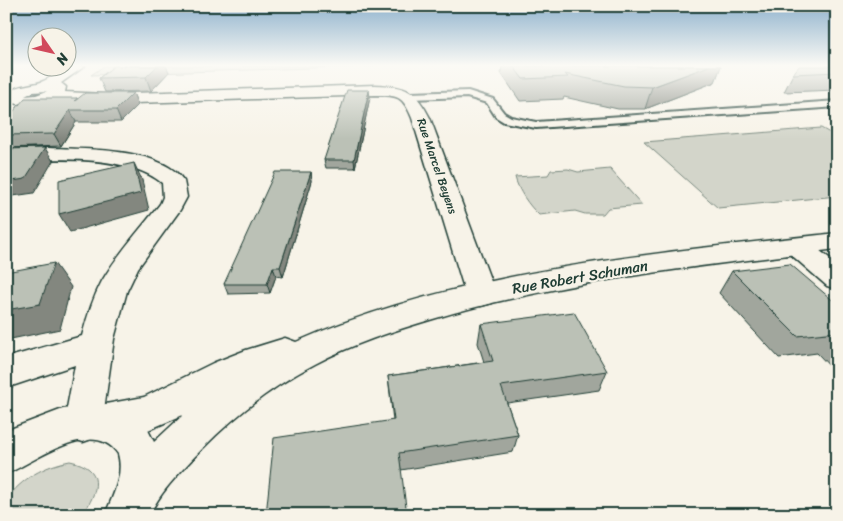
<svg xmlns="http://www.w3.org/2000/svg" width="843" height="521" font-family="Sriracha,sans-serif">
	<rect width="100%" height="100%" fill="#f7f3e8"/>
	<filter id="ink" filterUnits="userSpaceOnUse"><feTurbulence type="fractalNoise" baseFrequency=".02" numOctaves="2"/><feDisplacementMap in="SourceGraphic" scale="10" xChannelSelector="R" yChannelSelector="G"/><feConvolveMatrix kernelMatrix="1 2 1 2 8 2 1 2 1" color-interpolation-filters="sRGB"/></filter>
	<g filter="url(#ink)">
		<path fill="#d3d5ca" stroke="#79897f" d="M104,66H374L91,75Z
			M821,128L837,137V196L718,208L644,142Z
			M568,169L578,172L610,169L642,205L608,208L603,214H585L575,211L539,215C529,206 518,190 515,177L548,175L551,170Z
			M70,461C105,468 99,491 82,515H6V500C22,478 44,466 70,461Z"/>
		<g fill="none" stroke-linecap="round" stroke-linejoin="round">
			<defs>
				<path id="service" d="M468,91L493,99L504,113L511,117L536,122L837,101V107L536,128L504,122L496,117L487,103L467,97L410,99L405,96L410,93Z"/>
				<path id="minor" d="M68,66H85L61,83L66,87L65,92L105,94L375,85C406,86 416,90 430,118L496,295L492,303L481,306L470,303L466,295L412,118C403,96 398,95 375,95L105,104L51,101L30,106L13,103L6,98C12,84 29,86 41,82C50,79 61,70 68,66ZM47,91L36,95L25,96L33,92Z
					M45,148C83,149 161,147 184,181L187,197L180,210L138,268L127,291L114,339L102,424L97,437L83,442L69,437L64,424L75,365L6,388V358L82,336C87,317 93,298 102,281C118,253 141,229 160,204L163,197L162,183C127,154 51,159 6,161V149Z
					M797,238L806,240L837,264V289L827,286L788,252L784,246L788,240Z"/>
				<path id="tertiary" d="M837,233V249C701,266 564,280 433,319C393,331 352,344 315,364C273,386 235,415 202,449C185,467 159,492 150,515H105C113,495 124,475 118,454C93,416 33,463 6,474V431L13,428L63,409L100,405L144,397L213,363L246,350L285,338L296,342C461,269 659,253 837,233ZM183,415L154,442L148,430Z"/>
			</defs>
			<use href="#service" stroke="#1f3d34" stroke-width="4"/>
			<use href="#minor" stroke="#1f3d34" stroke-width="3"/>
			<use href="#tertiary" stroke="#1f3d34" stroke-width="3"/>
			<use href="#service" fill="#f7f3e8" fill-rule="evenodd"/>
			<use href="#minor" fill="#f7f3e8" fill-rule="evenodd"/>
			<use href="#tertiary" fill="#f7f3e8" fill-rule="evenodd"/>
		</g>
		<path fill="#a1a69d" stroke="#1f3d34" d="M114,66H166L169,72L151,91L105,92L99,78Z
			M502,66H721L715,82L645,109H618L564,97L563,99L520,101L501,73Z
			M837,66V90L784,92L793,74Z
			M133,93L138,105L121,122H76L61,146L6,148V120L77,98L78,99Z
			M370,97L355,168H326L324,160Z
			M311,172L312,181L283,277L276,276L270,293L228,294L224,284Z
			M732,271L837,304V374L817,353L779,358L719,293Z
			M481,324L607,371L599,390L507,403L518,435L513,452L401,470L393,421L388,376L484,362L478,343Z"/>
		<path fill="#83877f" stroke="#1f3d34" d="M157,66H166L169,72L151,91L146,77Z
			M709,66H721L715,82L645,109L652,87Z
			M369,90L370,97L355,168L354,160Z
			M133,93L138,105L121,122L116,110Z
			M70,110L76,122L61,146L54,134Z
			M45,148L53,161L34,193L6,197V182Z
			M134,163L142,180L149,210L70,232L59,214Z
			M311,172L312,181L283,277L280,267Z
			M54,263L71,287L60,329L6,340V310Z
			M273,267L276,276L270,293L267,284Z"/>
		<path fill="#bbc1b6" stroke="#1f3d34" d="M114,66H157L146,77L99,78Z
			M513,66H709L652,87L624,86L565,74L568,77L523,79Z
			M799,66H837V72L793,74Z
			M347,90H369L354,160H324Z
			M85,93H133L116,110H70L54,134L6,135V120L25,98H77L75,101Z
			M45,148L25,179L6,182V149Z
			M134,163L141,193L59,214V180Z
			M275,172H311L280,267H273L267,284H224Z
			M54,263L40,304L6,310V272Z
			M790,264L837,304V332L797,336L732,271Z
			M574,312L607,371L501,386L518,435L399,453L407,515H266L274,438L394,420L388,376L493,361L481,324Z"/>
	</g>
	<linearGradient id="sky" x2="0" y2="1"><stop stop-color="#8db1cc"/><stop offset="0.47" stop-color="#fbfaf5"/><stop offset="1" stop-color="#fbfaf5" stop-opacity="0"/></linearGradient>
	<rect width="843" height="139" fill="url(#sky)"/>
	<g text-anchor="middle" stroke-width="4.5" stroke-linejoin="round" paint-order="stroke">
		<g font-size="12" fill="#1f3d34" stroke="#f7f3e8">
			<text transform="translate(437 166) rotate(71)" y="4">Rue Marcel Beyens</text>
		</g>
		<g font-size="15" fill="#1f3d34" stroke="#f7f3e8">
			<text transform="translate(580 277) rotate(-10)" y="5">Rue Robert Schuman</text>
		</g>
	</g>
	<rect width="843" height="521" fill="none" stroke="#f7f3e8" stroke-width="25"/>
	<rect x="12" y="12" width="818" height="496" fill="none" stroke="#1f3d34" stroke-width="2" filter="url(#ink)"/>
	<g transform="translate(52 52) rotate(124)"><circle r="24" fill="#f7f3e8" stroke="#a1aaa0"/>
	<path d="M0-4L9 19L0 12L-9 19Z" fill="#d1495b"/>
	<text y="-8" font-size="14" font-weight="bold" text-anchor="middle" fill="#1f3d34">N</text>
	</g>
</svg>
